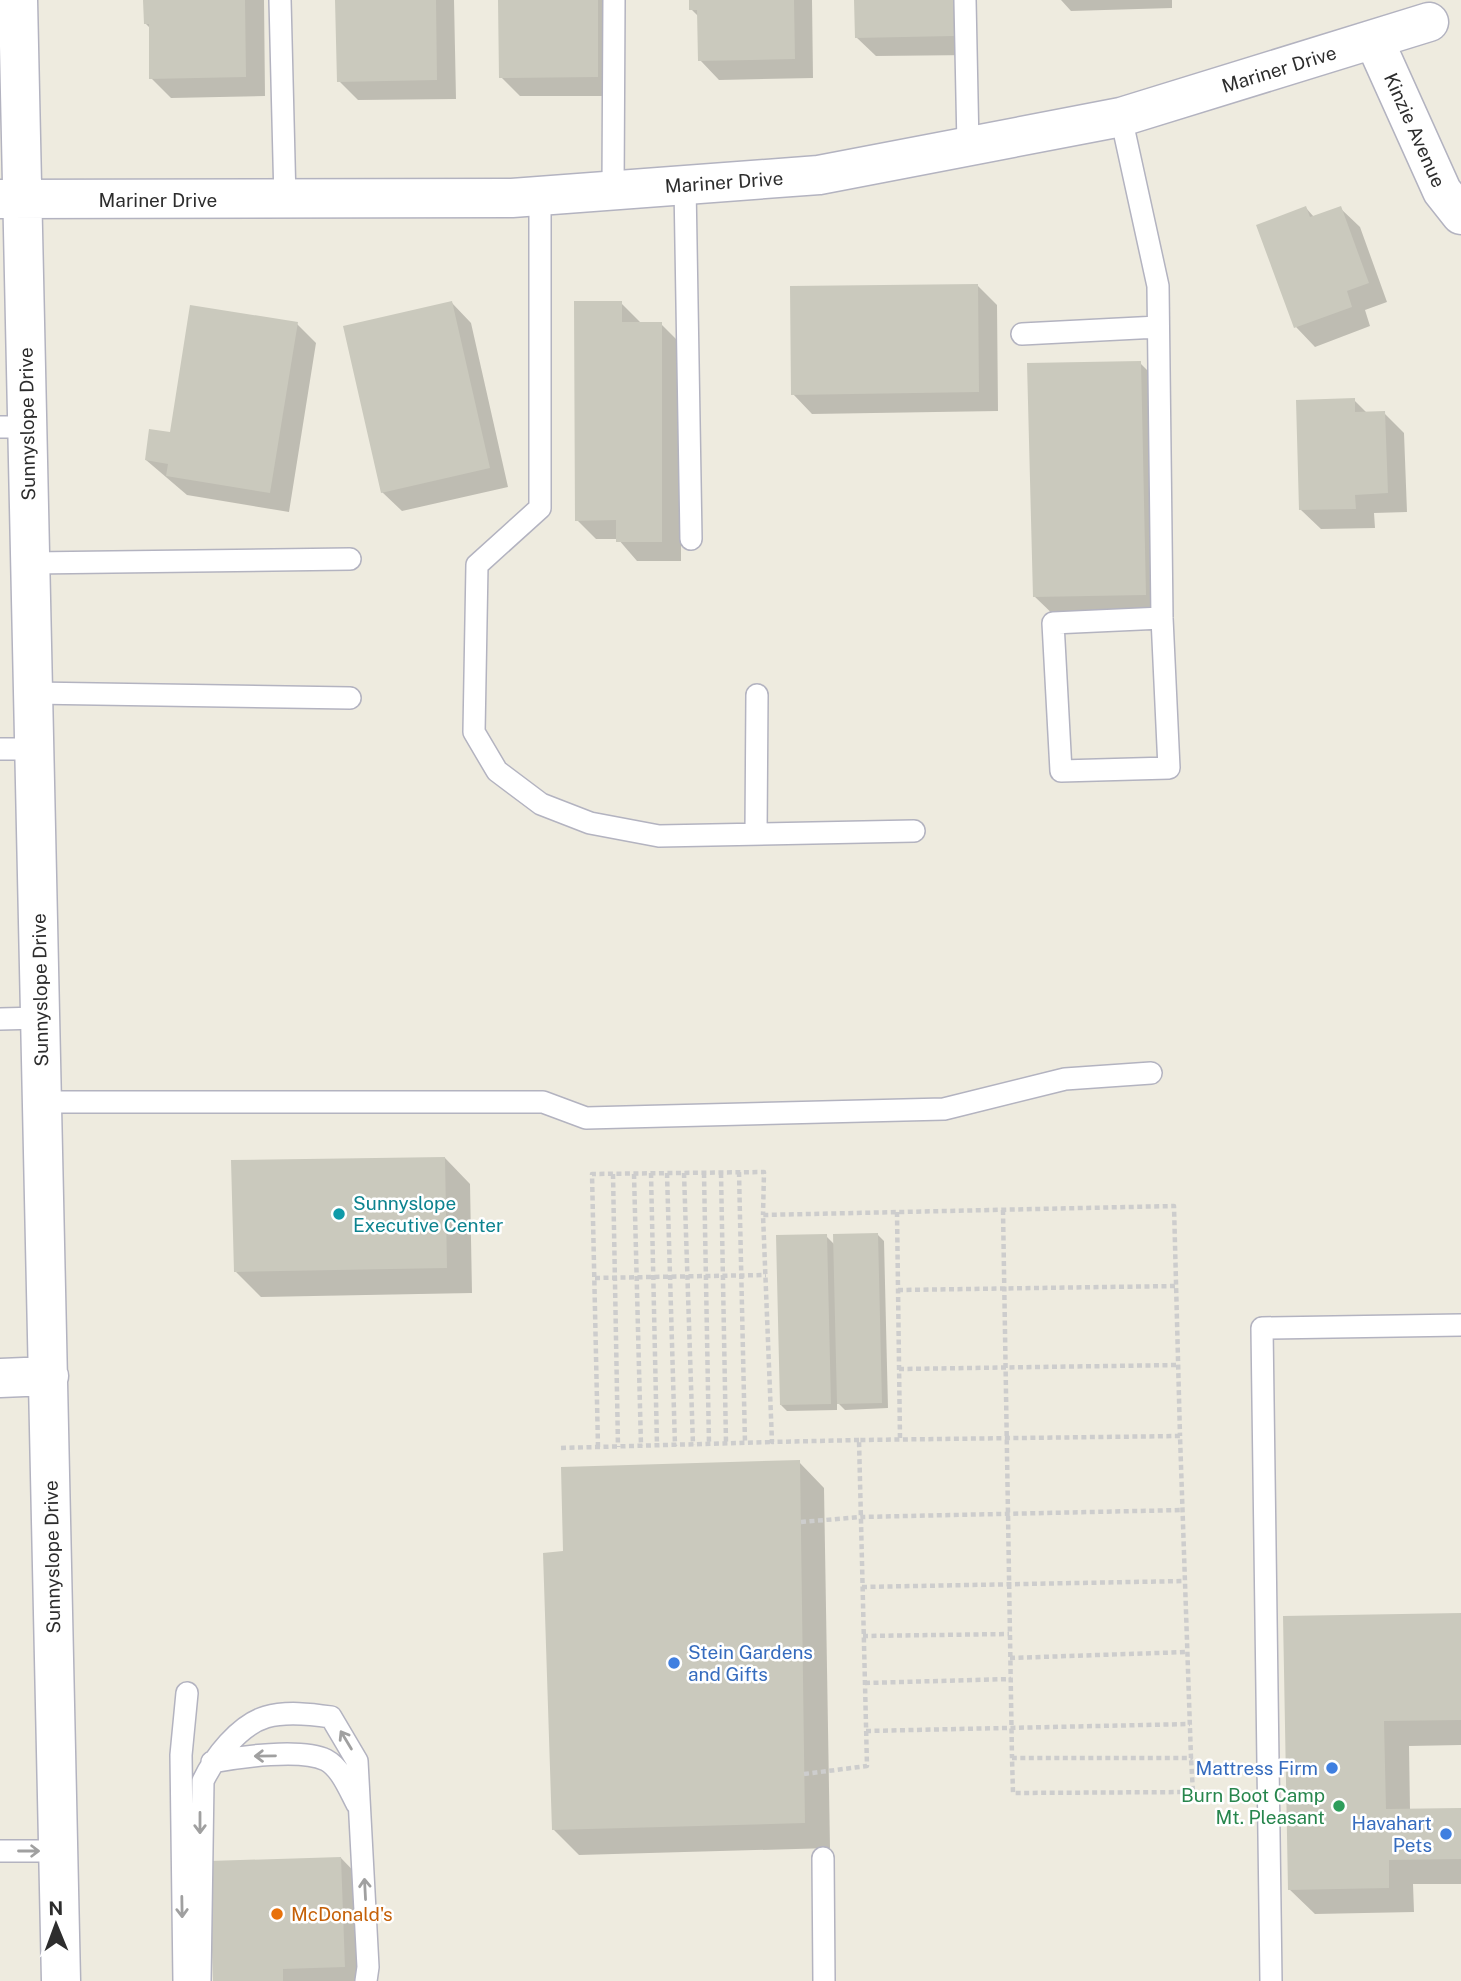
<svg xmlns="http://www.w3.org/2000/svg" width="1461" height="1981" font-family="'Public Sans',sans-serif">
	<rect width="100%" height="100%" fill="#eeebdf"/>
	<path fill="#0003" d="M145,0H264L265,96L171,98L151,78V29L145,23Z
		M338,0H454L456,99L358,100L339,81Z
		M500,0H616L617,96H520L501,77Z
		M691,0H812L813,78L719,80L700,60L699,17L691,9Z
		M856,0H972L973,55L876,56L856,37Z
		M1061,0H1172V8L1071,11Z
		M1306,208L1314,217L1340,208L1360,227L1387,302L1365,310L1370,326L1315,347L1296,327Z
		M977,285L997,305L998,411L812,414L793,394Z
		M452,303L471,323L508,487L402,511L382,492Z
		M621,303L640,322L661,324L681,344V561H637L618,539H596L577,520Z
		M297,324L316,343L289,512L187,495L146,460L171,434Z
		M1140,363L1165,388L1170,619L1060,621L1034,596Z
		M1354,400L1368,414L1384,413L1404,433L1407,512L1374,513L1375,528L1321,529L1301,510Z
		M445,1158L470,1184L472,1293L261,1297L236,1272Z
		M878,1235L884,1241L888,1408L845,1410L837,1402V1410L787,1411L781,1405L826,1236L835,1245Z
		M799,1462L824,1488L830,1848L579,1855L553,1829L564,1553Z
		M1461,1615V1745L1409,1746L1410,1810L1461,1809V1884H1413L1414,1912L1315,1914L1289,1889L1285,1618Z
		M341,1858L366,1884L369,1981H215Z"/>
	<path fill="#cac9bd" d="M143,0H245L246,77L149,79V24H144Z
		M335,0H436L437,80L337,82Z
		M498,0H598V77L499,78Z
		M689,0H794L795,59L698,61L697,10H689Z
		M854,0H953L954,36L855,38Z
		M1306,206L1310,217L1341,206L1369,283L1347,291L1352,307L1294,328L1256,225Z
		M978,284L979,392L791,395L790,286Z
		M452,301L490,468L381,493L343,326Z
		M574,301H622V322H662V542H616V520L575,521Z
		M190,305L298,322L270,493L166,476L168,464L145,460L149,429L170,432Z
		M1141,361L1146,595L1033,597L1027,363Z
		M1355,398V412L1385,411L1388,493L1355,495L1356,509L1299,510L1296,400Z
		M445,1157L447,1268L234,1272L231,1160Z
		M878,1233L882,1403L837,1404L833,1234Z
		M827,1234L831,1404L780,1405L776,1235Z
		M800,1460L805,1823L552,1830L543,1553L563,1551L561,1467Z
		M1461,1613V1720L1384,1721L1386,1809L1461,1808V1859L1389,1860V1888L1288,1890L1283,1616Z
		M341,1857L345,1967L283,1969V1981H213L209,1861Z"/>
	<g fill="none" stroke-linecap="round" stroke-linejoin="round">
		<defs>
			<path id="service" d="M280,0L285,200
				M965,0L968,146
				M1121,117L1158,286L1162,618L1169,768L1061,771L1053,623L1162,618
				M685,185L691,539
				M613,191L614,0
				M540,196V508L477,565L474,732L497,771L541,804L590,823L659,836L914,831
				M1022,334L1158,327
				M0,427H27
				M31,563L350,559
				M33,693L350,698
				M0,749H35
				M756,833L757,695
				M0,1019L40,1018
				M42,1102H543L586,1118L944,1109L1065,1079L1151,1073
				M212,1762C239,1757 301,1748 326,1760C341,1768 349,1789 357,1804
				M0,1851H58
				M823,1858L824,1981
				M184,1981L181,1755L187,1693
				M200,1981L203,1781C214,1758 239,1725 266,1717C286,1711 311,1714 331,1717L357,1761L368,1967L366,1981
				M1271,1981L1262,1328L1461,1325"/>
			<path id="minor" d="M18,0L61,1981
				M1374,40L1442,191L1461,215
				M0,199L512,198L819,175L1121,117L1429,22
				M0,1378L49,1376"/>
		</defs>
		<use href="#service" stroke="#b3b3c0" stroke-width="24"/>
		<use href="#minor" stroke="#b3b3c0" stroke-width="41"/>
		<path stroke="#cdcdcd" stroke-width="4.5" stroke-dasharray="5 3.5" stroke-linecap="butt" d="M739,1172L745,1443
			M651,1173L657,1446
			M667,1173L675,1446
			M684,1173L693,1445
			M704,1173L709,1444
			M721,1173L726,1443
			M613,1174L618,1447
			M634,1174L641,1446
			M1003,1210L1012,1758
			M897,1212L900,1439
			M595,1278L766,1275
			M898,1290L1176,1286
			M899,1369L1178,1365
			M859,1440L772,1442L763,1215L1174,1206L1180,1436
			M598,1447L592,1174L764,1172L763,1215
			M561,1448L772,1442
			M801,1522L861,1517L1183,1510
			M862,1587L1185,1581
			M863,1636L1009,1634
			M1010,1658L1187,1652
			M865,1683L1011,1679
			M866,1731L1190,1724
			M804,1774L867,1766L859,1440L1180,1436L1191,1758H1012L1013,1793L1193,1792L1191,1758"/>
		<use href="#service" stroke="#fff" stroke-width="21"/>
		<use href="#minor" stroke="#fff" stroke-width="38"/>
	</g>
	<defs><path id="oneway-shaft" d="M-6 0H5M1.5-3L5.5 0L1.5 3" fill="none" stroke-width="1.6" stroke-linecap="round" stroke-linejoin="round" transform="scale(1.75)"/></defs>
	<g stroke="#a0a0a0">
		<use href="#oneway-shaft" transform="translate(346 1740) rotate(-121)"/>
		<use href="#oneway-shaft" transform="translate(265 1756) rotate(179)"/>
		<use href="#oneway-shaft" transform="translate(200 1823) rotate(90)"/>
		<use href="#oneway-shaft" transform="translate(29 1851)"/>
		<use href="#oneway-shaft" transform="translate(365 1889) rotate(-93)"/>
		<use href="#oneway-shaft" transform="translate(182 1907) rotate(89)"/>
	</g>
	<circle fill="#0f9aa8" stroke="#fff" stroke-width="2.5" cx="339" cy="1214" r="7"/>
	<g fill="#3f7fe0" stroke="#fff" stroke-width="2.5">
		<circle cx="674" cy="1663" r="7"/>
		<circle cx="1332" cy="1768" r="7"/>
		<circle cx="1446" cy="1834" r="7"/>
	</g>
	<circle fill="#2e9e5b" stroke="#fff" stroke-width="2.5" cx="1339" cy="1806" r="7"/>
	<circle fill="#e8710a" stroke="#fff" stroke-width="2.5" cx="277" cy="1914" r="7"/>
	<g text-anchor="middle" stroke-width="5" stroke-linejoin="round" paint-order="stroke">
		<g font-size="19" fill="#2d2d2d" stroke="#fff">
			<text transform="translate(1279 69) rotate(-17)" y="7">Mariner Drive</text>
			<text transform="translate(1415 130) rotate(66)" y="7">Kinzie Avenue</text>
			<text transform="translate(724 182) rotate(-4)" y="7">Mariner Drive</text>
			<text x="158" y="207">Mariner Drive</text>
			<text transform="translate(27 424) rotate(-91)" y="7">Sunnyslope Drive</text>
			<text transform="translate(40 990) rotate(-91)" y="7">Sunnyslope Drive</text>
			<text transform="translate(52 1557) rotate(-91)" y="7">Sunnyslope Drive</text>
		</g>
		<g font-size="19" fill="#0d838f" stroke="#fff" text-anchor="start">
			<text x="353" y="1210">Sunnyslope<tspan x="353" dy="22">Executive Center</tspan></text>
		</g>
		<g font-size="19" fill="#366cbe" stroke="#fff" text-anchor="end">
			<text x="688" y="1659" text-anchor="start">Stein Gardens<tspan x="688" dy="22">and Gifts</tspan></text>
			<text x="1318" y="1775">Mattress Firm</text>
			<text x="1432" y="1830">Havahart<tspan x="1432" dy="22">Pets</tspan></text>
		</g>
		<g font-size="19" fill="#27864d" stroke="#fff" text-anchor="end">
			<text x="1325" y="1802">Burn Boot Camp<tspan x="1325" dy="22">Mt. Pleasant</tspan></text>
		</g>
		<g font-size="19" fill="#c56008" stroke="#fff" text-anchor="start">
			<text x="291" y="1921">McDonald's</text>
		</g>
	</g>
	<g transform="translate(56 1925) rotate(359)" stroke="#ffffff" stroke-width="5" paint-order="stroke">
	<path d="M0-5L12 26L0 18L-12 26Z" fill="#2d2d2d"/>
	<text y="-10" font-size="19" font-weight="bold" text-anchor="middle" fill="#2d2d2d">N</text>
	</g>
</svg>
